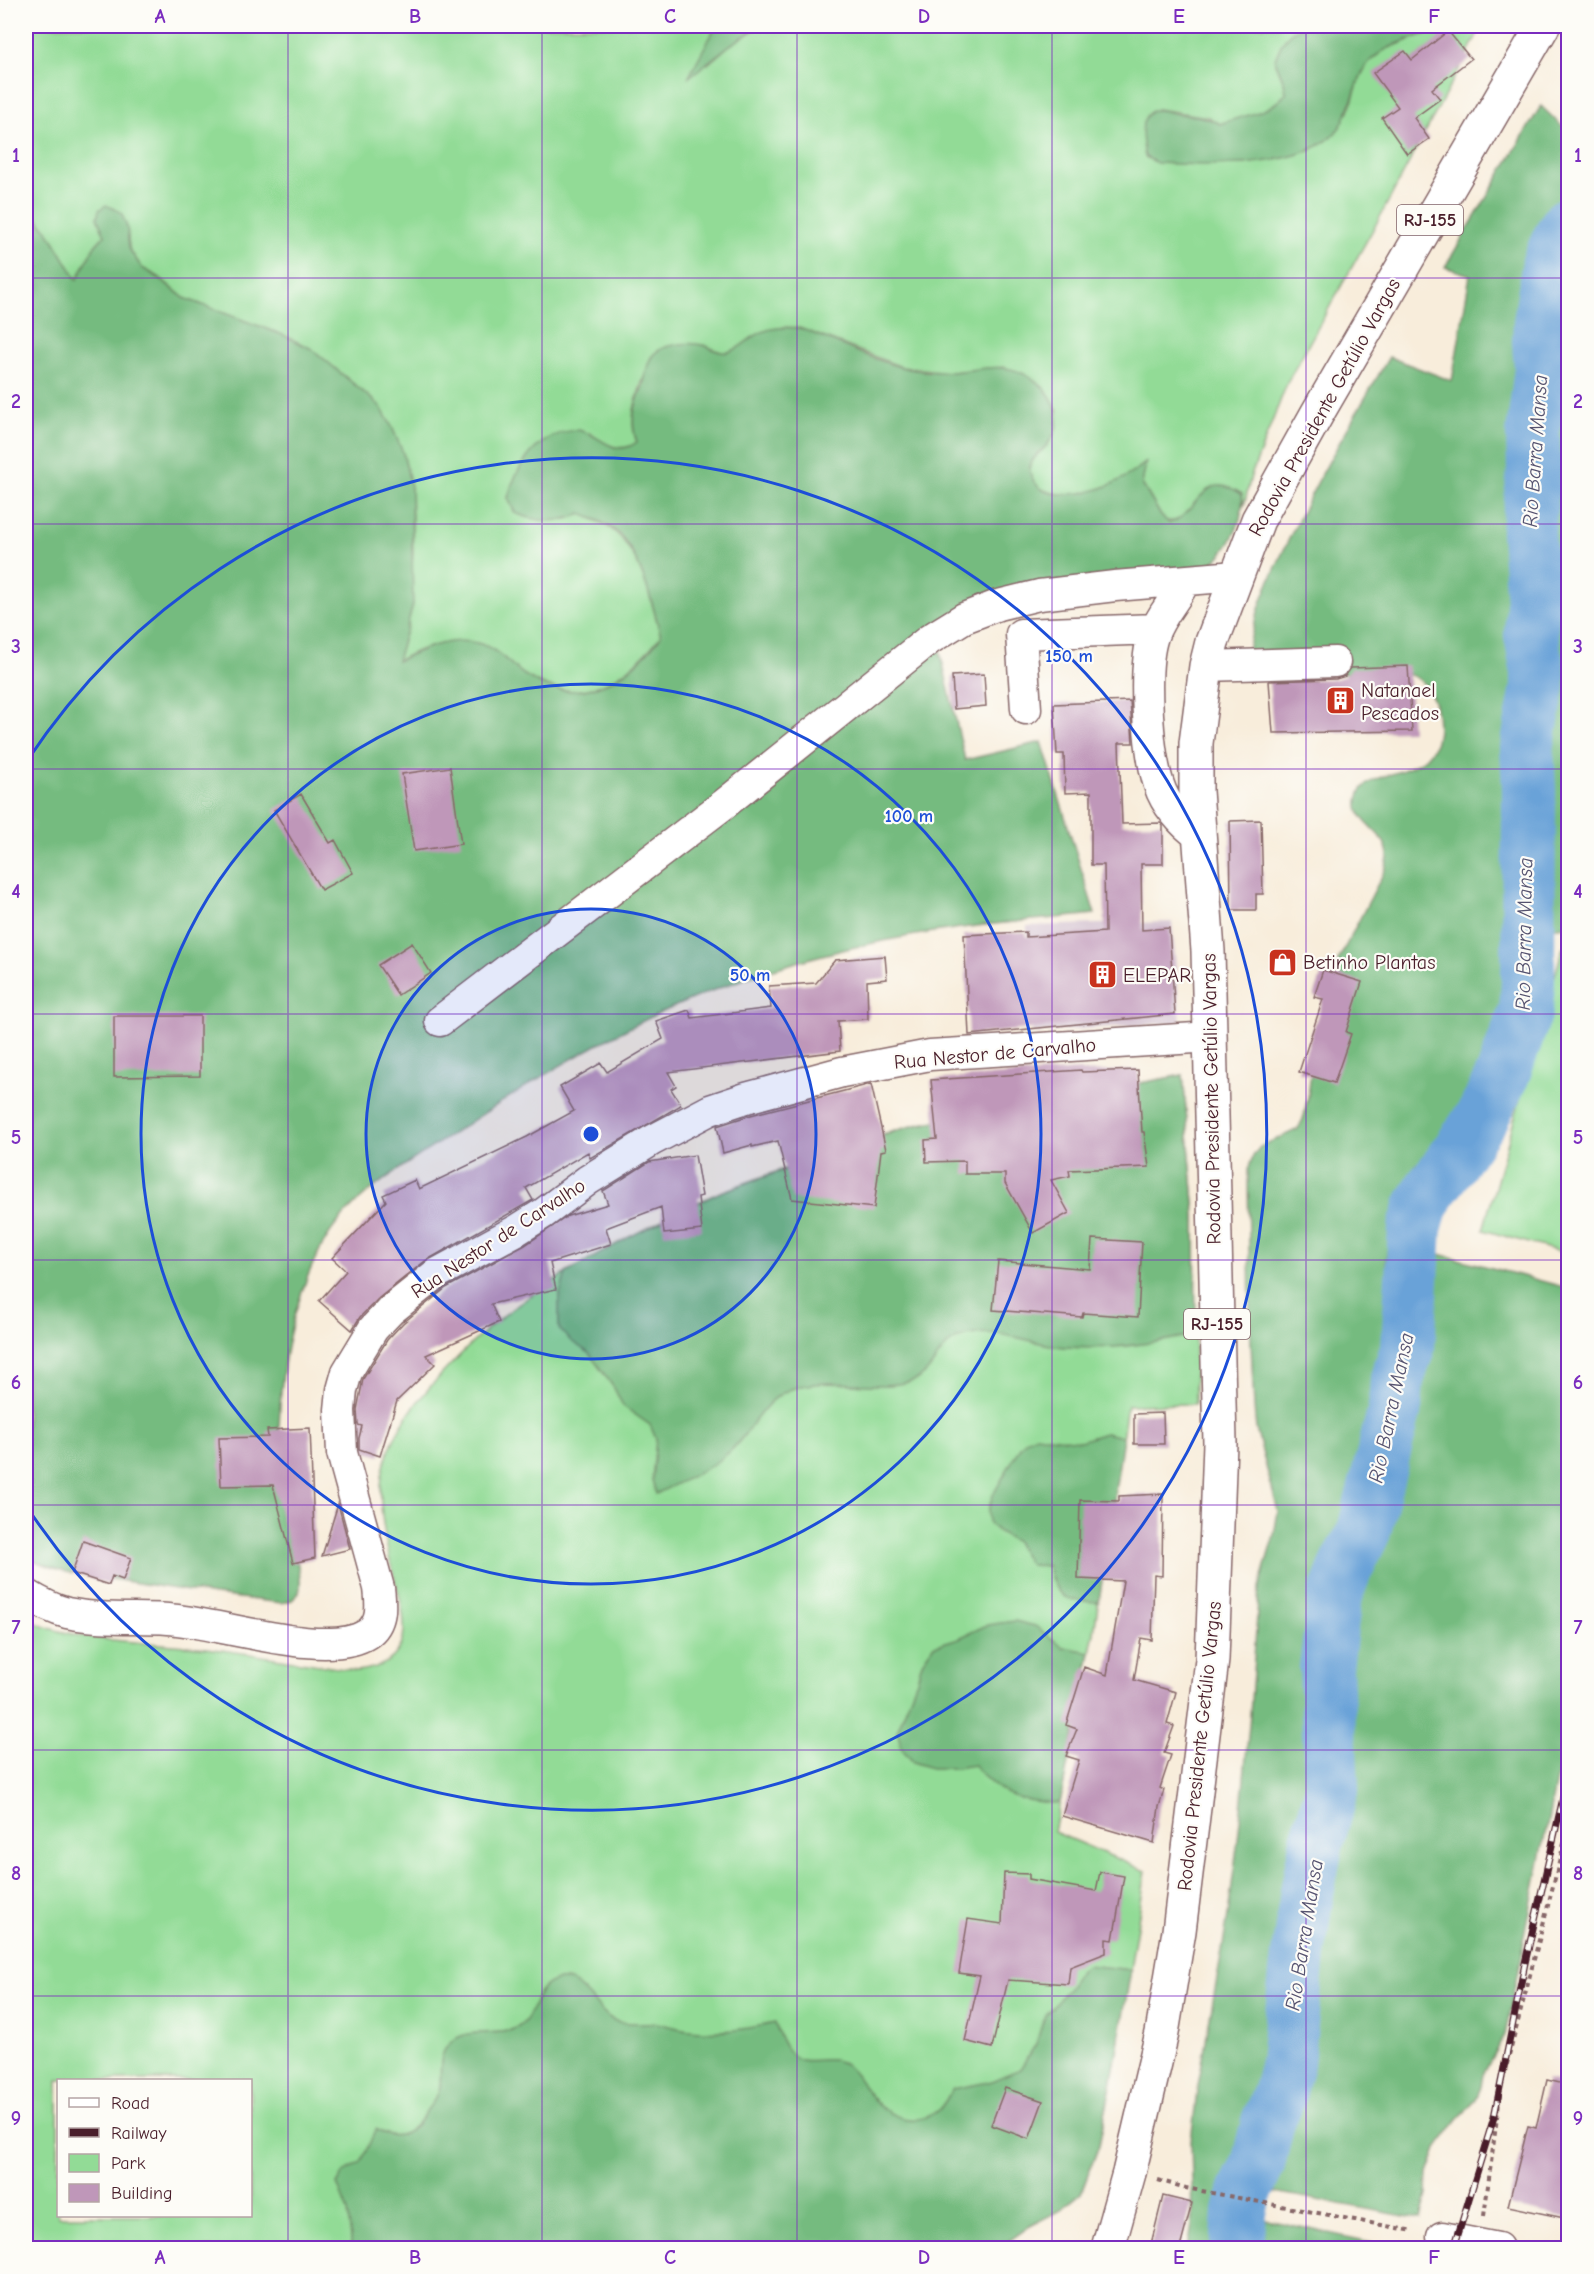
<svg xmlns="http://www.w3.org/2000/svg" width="1594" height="2274" font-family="'Comic Neue',sans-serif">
	<rect width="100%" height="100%" fill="#fdfcf7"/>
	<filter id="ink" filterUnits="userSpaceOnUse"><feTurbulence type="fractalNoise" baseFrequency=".0167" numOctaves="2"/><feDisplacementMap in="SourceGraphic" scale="12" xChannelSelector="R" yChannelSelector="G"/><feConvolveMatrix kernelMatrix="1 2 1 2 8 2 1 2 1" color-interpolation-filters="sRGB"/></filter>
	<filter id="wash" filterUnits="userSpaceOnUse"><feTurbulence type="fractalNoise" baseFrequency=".008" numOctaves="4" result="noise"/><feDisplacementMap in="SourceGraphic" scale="24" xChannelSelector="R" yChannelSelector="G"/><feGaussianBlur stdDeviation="1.35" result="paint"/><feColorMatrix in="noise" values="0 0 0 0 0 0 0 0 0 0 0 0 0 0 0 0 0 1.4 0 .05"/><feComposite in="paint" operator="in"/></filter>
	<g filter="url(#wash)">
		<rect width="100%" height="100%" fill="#f8eddb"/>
		<path fill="#d0bdce" d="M1172,922L1181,1022L1032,1033L1027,926Z"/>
		<path fill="#92db96" stroke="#6e7d60" stroke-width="1.5" fill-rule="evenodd" d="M26,26H716L712,34L708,64L730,45L760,26H1318C1292,26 1283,38 1275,61L1285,85L1286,93C1270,114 1244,115 1220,124L1208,117L1157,109L1181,164H1246L1310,151L1349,112L1359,80L1368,63L1384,50L1445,26H1482L1380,217L1288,381L1251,476L1244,506L1242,494L1189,509L1178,521H1167L1161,516L1142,484L1145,463C1130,475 1112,487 1093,492C1074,497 1025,497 1030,467C1032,457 1041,452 1047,445C1056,435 1057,423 1058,410L1005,367L950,372L902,367L799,328L783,327L739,349L724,353L703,345L651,357C643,384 625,414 637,442C621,454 604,444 590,433L528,457L512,484L508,498L515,513L567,519L581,514C595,520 611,526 621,538C644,565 652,603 661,636C626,679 580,711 526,676C509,665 497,647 476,643C467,641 436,645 426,648C416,650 406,657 396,661L408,625L413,553L411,487L403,453L392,427L380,406L308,348L283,335L184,298L159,277L142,268L129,249L127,227L105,235L94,247L77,281L51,236L26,203Z
			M1563,947L1568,949V1254L1483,1230Z
			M1183,1075L1195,1215V1404L1127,1405L1094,1632L1054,1832L1146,1871L1112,2080L1099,2145L1081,2193L1059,2211L1030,2226L999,2248H26V1618C71,1644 153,1641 206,1648C256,1654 306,1663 356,1671C429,1664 400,1603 389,1557C384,1531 378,1503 382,1476C391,1424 432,1383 468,1347C506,1309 550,1282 596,1256C636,1233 678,1210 721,1192C755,1178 790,1167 825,1155C853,1146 880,1134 908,1127C938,1119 969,1115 1000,1110C1061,1098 1122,1087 1183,1075ZM58,2080H250V2216H58Z"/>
		<path fill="#75bb7f" stroke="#606d55" stroke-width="1.5" d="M716,26H760L730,45L688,78Z
			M1307,26H1445C1420,38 1391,41 1370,61C1358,72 1352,109 1340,127C1310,171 1205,166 1157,163L1145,157C1143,144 1136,114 1156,110C1162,109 1172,113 1179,114C1195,116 1206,116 1220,124C1243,115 1270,114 1286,93L1285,85L1275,60C1281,42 1287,30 1307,26Z
			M1541,106L1568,132V215C1540,233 1536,273 1533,304L1519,515L1516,607L1518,661L1522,686L1518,739L1511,973L1506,1011L1477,1098L1458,1128L1416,1165L1390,1237L1386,1259L1394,1344L1391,1373L1376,1450L1350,1527L1327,1570L1324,1586L1315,1672L1321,1795L1307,1821L1297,1862L1269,2075L1260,2106L1249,2156L1231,2206L1230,2248H1188L1193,2217L1191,2141L1197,2091L1227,1922L1238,1840L1250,1715L1259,1587L1274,1535L1278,1511L1256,1429L1254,1407L1250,1322L1248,1170L1253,1156L1260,1147L1298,1129L1303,1119L1308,1097L1313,1056L1331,982L1338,961L1385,870C1386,866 1388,860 1388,856C1387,828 1348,824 1360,793C1370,767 1437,781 1438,727C1438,713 1435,699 1427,688C1418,674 1402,672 1387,671L1242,679C1247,653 1252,628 1261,603C1268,582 1279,561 1288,541C1318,477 1354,417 1389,357L1452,381L1470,275L1445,267Z
			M26,203L51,236L77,280L94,247L105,235L97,218L99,210L106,205L121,212L127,227L129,249L142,268L159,278L184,298L283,335L312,349L380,406L392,427L403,453L411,487L413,605L397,661C420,650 450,636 477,643C498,648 509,665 526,676C579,710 628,680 661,636C653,606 641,556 619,534C609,524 594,519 582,514C557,523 539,523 515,513L508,498C515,469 534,440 565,432C569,431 574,430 578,430C600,433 613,460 637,442C629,420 635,405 643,385C646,376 646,366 651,358C659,343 692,341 706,346C713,349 720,354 728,352C740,349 744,342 755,336C768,327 784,327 799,328C833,340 866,358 901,367C915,371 936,372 951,372C975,371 999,362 1022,373C1050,386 1071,417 1047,445C1042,451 1032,457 1030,466C1029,474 1033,481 1038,486C1044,493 1054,494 1063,494C1095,495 1121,482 1146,463L1142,484L1161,516L1169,523C1199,515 1201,467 1242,494C1245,519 1230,550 1210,565L1005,610L939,647L965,760L1042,742L1095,914C1050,919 1005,922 961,928C865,941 766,966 678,1005C601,1038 530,1083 460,1129C417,1158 367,1185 335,1226C319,1247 308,1273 300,1298C277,1363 275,1448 284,1516C288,1539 305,1571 299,1593L292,1600L282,1603L215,1595L66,1572L26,1558Z
			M1568,274V926L1545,928L1540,755L1545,682L1539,536L1546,478L1555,330L1561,292Z
			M1183,1075L1195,1215L1196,1334C1154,1344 1108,1350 1065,1347C1033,1345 1003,1328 970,1335C934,1342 938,1373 912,1381C877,1392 834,1376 794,1388C762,1398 751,1434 727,1454C707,1471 679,1482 656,1494L652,1480L656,1439L650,1425L623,1406L614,1388L589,1353L571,1341L559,1329V1297L566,1273L627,1238L718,1193L908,1127Z
			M1428,1251L1568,1288V1707L1562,1750L1505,2035L1483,2074L1481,2087L1475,2101L1457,2120L1437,2148L1428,2174L1427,2195L1421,2219L1263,2190L1280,2151L1296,2099L1330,1875L1346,1800L1353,1742L1348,1624L1350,1595L1377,1543L1419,1340Z
			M1105,1433L1123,1437L1099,1602C1065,1600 1057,1601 1048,1566L1030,1565L1016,1542L997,1531L989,1523L988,1510L993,1495L1020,1447L1026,1440L1036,1435L1080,1441Z
			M1015,1621L1035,1626L1063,1647L1090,1652L1060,1803C1022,1802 998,1797 974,1765L955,1768H931L913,1762L902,1749L897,1731L917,1680L922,1662L933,1646L959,1638L987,1625Z
			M1087,1965L1131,1970L1112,2080L1099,2145L1081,2193L1059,2211L1030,2226L999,2248H352L348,2212L337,2184L343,2174L361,2162L376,2129C399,2144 414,2131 427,2110C431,2104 437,2098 439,2091C443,2074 436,2058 449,2044C467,2025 497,2039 518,2027C536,2017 532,1990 552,1982C579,1970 594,2010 613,2020C624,2025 641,2022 654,2023C666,2024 677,2029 689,2030C718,2034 746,2029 775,2023C779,2034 784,2048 793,2056C805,2067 829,2053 846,2065C856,2072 861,2084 869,2094C885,2115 912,2129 937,2111C943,2107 948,2096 953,2089L989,2082L1020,2069L1036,2044L1045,2015L1067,1990L1081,1969Z
			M1250,2216L1380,2244L1378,2248H1249Z"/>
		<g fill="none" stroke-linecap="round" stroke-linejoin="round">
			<path stroke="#69a2d8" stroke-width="54" d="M1237,2248L1240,2212L1245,2192L1258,2164L1268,2122L1279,2095L1287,2063L1298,1955L1306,1898L1316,1845L1332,1790L1326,1668L1335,1596L1345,1570L1364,1531L1395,1408L1397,1379L1408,1347L1415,1228L1421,1207L1431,1189L1446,1170L1484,1114L1503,1074L1526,1010L1528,982L1529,790L1527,748L1538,687V672L1531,635L1533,605L1528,532L1534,469L1533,434L1541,368L1539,342L1540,323L1549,262L1561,235L1568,224"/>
		</g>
		<g id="blocks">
			<path fill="#bf97b9" d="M1448,31L1471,59L1432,89L1440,99L1414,118L1429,139L1407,154L1382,118L1398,107L1373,73L1405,51L1412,60Z
				M1408,666L1412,731L1273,733L1269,681L1336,679L1345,676L1351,668Z
				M984,674L986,706L954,709L952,676Z
				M1130,701L1133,743H1119L1122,824L1161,823L1163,826V864H1141L1142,930L1169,928L1175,1014L969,1035L964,935L1026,932V937L1105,932L1104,865H1091V792L1065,793L1064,754H1057L1054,704Z
				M450,767L461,844L414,851L402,774Z
				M301,794L330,843L335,840L353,873L321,890L274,810Z
				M1261,820L1263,894H1256V910H1231L1230,821Z
				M412,943L431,973L398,995L378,965Z
				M885,956L887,979L867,981L868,1019L838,1021L840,1051L668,1072L676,1086L671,1089L681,1105L590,1158L588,1152L526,1188L533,1200L425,1261L379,1298L360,1317L352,1330L319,1301L346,1271L332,1258L386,1201L383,1195L415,1180L419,1189L527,1137L574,1111L560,1087L601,1063L607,1072L663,1039L656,1021L689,1010L692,1018L771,1008L769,986L816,983L835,960Z
				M1323,970L1362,982L1346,1032L1351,1034L1334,1083L1299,1072L1323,999L1314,997Z
				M114,1016H200V1076L114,1077Z
				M1081,1070L1082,1072L1138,1070L1142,1132H1144L1149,1167L1069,1170L1070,1176L1051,1180L1069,1213L1033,1233L1005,1183V1174H965V1161L926,1162L925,1140L937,1139L931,1080Z
				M871,1084L886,1150L881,1151L874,1208L792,1199L778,1141L752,1147V1145L723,1153L717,1126L751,1115Z
				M695,1155L702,1196L698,1197L702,1230L664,1234L661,1207L606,1228L611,1244L550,1263L556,1289L491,1304L499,1322L426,1355L435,1364L397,1401L380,1456L359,1449V1438L362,1426L358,1425L357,1410L363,1379L387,1340L403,1323L446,1288L525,1245L568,1216L608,1204L603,1191L649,1162Z
				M1092,1239L1142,1242L1138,1317L1083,1313L1082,1317L993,1310L998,1261L1090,1269Z
				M1163,1413L1164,1444H1134V1414Z
				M310,1428L315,1558L293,1563L273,1485L221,1486L219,1438L268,1437L267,1430Z
				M1163,1494L1162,1576L1154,1575L1152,1640L1141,1638L1134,1680L1176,1692L1167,1724L1174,1726L1164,1753L1171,1755L1160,1788L1164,1790L1159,1807L1154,1843L1062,1816L1079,1760L1066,1756L1077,1729L1066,1725L1084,1667L1107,1675L1123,1581L1078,1579L1080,1500L1119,1501V1496Z
				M338,1504L350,1549L322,1556Z
				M83,1541L131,1558L123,1580L112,1576L109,1585L72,1573Z
				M1100,1872L1124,1876L1113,1940L1106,1939V1953L1070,1967L1068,1984L1008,1980L992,2048L965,2041L980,1976L959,1973L968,1919L1002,1924L1004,1873L1029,1874V1879L1096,1891Z
				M1547,2080L1569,2085V2219L1508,2206L1528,2126L1536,2128Z
				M1005,2088L1043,2101L1029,2139L991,2125Z
				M1163,2196L1192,2203L1180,2248H1150Z"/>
		</g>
	</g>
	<g filter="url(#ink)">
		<use href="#blocks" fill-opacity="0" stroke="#876769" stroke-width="1.5"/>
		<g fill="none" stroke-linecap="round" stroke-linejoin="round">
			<defs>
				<path id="minor" d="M1185,581C1176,600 1160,615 1153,636C1142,669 1148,752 1159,785C1165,804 1182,824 1198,835
					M1206,666L1335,662
					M1026,709L1021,634L1156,629
					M440,1021L723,805L930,639L964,618L998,605L1039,595L1115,586L1236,576
					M26,1594C39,1602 52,1609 67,1613C101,1620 135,1617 168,1619C217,1622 327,1660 367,1634C383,1623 381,1605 379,1588L342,1453L340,1410L342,1390L347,1372L373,1329L391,1310L436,1274L517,1230L544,1213L588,1180L651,1141L710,1110L746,1098L842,1072L930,1055L1211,1037
					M1442,2237L1498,2248"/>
				<path id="major" d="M1108,2248L1129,2173L1162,2033L1179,1931L1212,1660L1220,1443L1208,951L1196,791V743L1206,666L1212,642L1258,520L1317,414L1543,26"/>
			</defs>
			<use href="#minor" stroke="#876769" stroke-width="33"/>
			<use href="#major" stroke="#876769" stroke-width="36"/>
			<path stroke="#876769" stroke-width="4" stroke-dasharray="4.5 4.5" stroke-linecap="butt" d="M1158,2180L1186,2188L1413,2231
				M1484,2216L1501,2087L1568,1828"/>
			<use href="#minor" stroke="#fff" stroke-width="30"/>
			<use href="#major" stroke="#fff" stroke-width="33"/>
			<defs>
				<path id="rail" d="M1454,2248L1494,2117L1525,1963L1568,1776"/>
			</defs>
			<use href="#rail" stroke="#4a1f2b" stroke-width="7"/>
			<use href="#rail" stroke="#fdfcf7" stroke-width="4.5" stroke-dasharray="14" stroke-linecap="butt"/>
		</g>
	</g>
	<path fill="none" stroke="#7b2cbf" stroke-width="1.5" stroke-opacity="0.55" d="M288,26V2248M542,26V2248M797,26V2248M1052,26V2248M1306,26V2248M26,278H1568M26,524H1568M26,769H1568M26,1014H1568M26,1260H1568M26,1505H1568M26,1750H1568M26,1996H1568"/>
	<circle cx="591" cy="1134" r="225" fill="#1d4ed8" fill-opacity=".12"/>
	<g fill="none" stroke="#1d4ed8" stroke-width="3">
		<circle cx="591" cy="1134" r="225"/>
		<circle cx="591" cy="1134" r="450"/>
		<path d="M27 761A676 676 0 1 1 27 1507"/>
	</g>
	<defs>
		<symbol id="building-square" viewBox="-11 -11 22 22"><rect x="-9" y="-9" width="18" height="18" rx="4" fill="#c8321e" stroke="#fdfcf7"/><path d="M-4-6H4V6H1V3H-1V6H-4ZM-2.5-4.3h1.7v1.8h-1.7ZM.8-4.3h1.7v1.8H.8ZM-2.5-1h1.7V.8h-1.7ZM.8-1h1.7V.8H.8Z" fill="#fff"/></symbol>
		<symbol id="shop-square" viewBox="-11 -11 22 22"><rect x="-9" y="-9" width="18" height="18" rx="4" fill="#c8321e" stroke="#fdfcf7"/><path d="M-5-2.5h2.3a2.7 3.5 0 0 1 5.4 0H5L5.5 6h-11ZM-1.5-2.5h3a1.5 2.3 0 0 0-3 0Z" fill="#fff"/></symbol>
	</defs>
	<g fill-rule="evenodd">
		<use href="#building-square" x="1324" y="684" width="33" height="33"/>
		<use href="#shop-square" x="1266" y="946" width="33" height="33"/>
		<use href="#building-square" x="1086" y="958" width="33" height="33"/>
	</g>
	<g text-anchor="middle" stroke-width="4.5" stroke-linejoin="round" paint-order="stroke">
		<g fill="#fdfcf7" stroke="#806168" stroke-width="1.5">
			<rect x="1397" y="205" width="66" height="30" rx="4.5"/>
			<rect x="1184" y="1309" width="66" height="30" rx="4.5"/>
		</g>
		<g font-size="18" font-weight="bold" fill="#4a1f2b">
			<text x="1430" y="226">RJ-155</text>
			<text x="1217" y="1330">RJ-155</text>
		</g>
		<g font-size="20" fill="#4a1f2b" stroke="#fdfcf7">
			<text transform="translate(1324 407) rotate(-61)" y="7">Rodovia Presidente Getúlio Vargas</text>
			<text transform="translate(995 1053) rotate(-5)" y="7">Rua Nestor de Carvalho</text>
			<text transform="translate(1211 1099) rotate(-91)" y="7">Rodovia Presidente Getúlio Vargas</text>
			<text transform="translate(498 1238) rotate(-33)" y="7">Rua Nestor de Carvalho</text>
			<text transform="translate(1199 1746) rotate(-84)" y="7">Rodovia Presidente Getúlio Vargas</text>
		</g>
		<g font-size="20" fill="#4a1f2b" stroke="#fdfcf7" text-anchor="start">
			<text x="1361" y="697">Natanael<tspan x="1361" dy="23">Pescados</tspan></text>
			<text x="1303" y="969">Betinho Plantas</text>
			<text x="1123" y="982">ELEPAR</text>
		</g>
		<g font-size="21" font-style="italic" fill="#565370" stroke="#fdfcf7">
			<text transform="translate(1535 451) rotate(-86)" y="7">Rio Barra Mansa</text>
			<text transform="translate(1524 934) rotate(-89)" y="7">Rio Barra Mansa</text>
			<text transform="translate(1391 1408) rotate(-78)" y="7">Rio Barra Mansa</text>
			<text transform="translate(1304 1935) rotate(-81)" y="7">Rio Barra Mansa</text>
		</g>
	</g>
	<circle cx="591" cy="1134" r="9" fill="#1d4ed8" stroke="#fdfcf7" stroke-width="3"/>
	<g font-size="18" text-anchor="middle" font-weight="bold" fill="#1d4ed8" stroke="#fdfcf7" stroke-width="4.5" stroke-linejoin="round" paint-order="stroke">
		<text x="1069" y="662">150 m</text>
		<text x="909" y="822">100 m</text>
		<text x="750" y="981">50 m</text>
	</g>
	<rect width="1594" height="2274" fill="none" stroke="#fdfcf7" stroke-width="66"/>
	<rect x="57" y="2079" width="195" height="138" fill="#fdfcf7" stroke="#b5a4a5" stroke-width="1.5"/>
	<rect x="69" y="2098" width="30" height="9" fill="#ffffff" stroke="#b5a4a5" stroke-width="1.5"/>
	<text x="111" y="2109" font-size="18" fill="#4a1f2b">Road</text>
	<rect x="69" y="2128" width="30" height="9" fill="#4a1f2b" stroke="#b5a4a5" stroke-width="1.5"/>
	<text x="111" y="2139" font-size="18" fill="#4a1f2b">Railway</text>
	<rect x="69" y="2154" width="30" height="18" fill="#92db96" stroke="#b5a4a5" stroke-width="1.5"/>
	<text x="111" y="2169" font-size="18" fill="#4a1f2b">Park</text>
	<rect x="69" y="2184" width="30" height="18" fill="#bf97b9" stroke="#b5a4a5" stroke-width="1.5"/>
	<text x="111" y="2199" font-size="18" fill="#4a1f2b">Building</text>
	<rect x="33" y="33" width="1528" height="2208" fill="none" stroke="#7b2cbf" stroke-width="2"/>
	<g font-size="20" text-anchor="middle" font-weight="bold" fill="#7b2cbf">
		<text x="160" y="23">A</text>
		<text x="415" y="23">B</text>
		<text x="670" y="23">C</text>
		<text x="924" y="23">D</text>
		<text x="1179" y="23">E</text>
		<text x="1434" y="23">F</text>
		<text x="16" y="162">1</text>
		<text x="1578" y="162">1</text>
		<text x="16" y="408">2</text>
		<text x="1578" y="408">2</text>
		<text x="16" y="653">3</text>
		<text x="1578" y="653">3</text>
		<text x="16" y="898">4</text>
		<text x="1578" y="898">4</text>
		<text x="16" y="1144">5</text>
		<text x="1578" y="1144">5</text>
		<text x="16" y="1389">6</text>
		<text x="1578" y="1389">6</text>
		<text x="16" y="1634">7</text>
		<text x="1578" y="1634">7</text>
		<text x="16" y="1880">8</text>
		<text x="1578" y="1880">8</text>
		<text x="16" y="2125">9</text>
		<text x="1578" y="2125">9</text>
		<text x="160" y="2264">A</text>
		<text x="415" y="2264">B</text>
		<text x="670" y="2264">C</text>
		<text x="924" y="2264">D</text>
		<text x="1179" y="2264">E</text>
		<text x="1434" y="2264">F</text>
	</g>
</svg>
